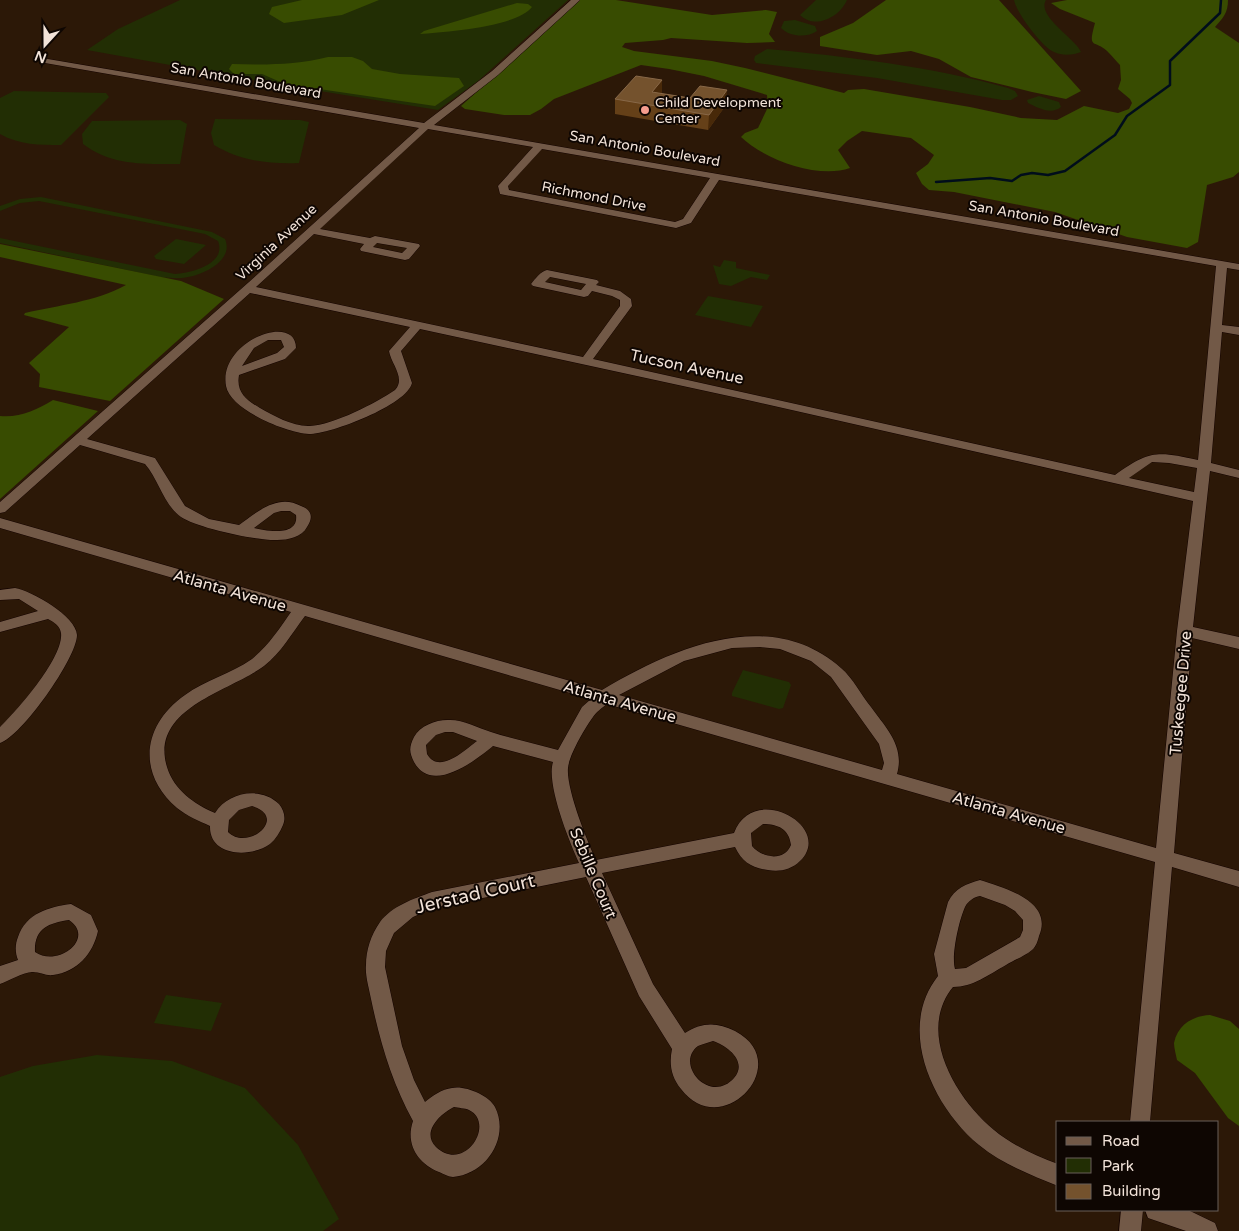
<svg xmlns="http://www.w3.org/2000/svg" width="1239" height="1231" font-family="'Varela Round',sans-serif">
	<rect width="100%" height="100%" fill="#2c1807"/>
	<path fill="#222e04" d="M180,0H568L478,81L438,110L276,84L87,50L118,29Z
		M816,0H847C840,17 815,30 800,15Z
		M1014,0H1046C1036,16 1076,39 1081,52C1074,55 1062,56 1054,52C1042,47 1016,12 1014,0Z
		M795,20L815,26L817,31C807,38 790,37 781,28L784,21Z
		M767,49C844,56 934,67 1008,88L1015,91L1018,96L1011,100H1002L877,78L756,63L754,60L755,56Z
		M14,91L106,93L109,97L61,145C40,145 19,145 0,134V98Z
		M1039,96L1059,102L1061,107C1051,115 1038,108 1028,103L1027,100Z
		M215,119L300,120L309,122L299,163C267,164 241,161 214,145L211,133Z
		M180,120L187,124L180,164C145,164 112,166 83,144L82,134L92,121Z
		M41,197L212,232L225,239C234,260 205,274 188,277C179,279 170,278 160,277L0,243V238L175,274C191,273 227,264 218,241L205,234L39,201L20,203L0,211V206L20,199Z
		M176,239L206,245L184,264L156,259L154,256Z
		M724,260L736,262V268L770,275L767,280L751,277L731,286L719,284L713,265L720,267Z
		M708,296L763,306L751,327L695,315Z
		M743,670L789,682L791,685L783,708L779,709L732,696V693Z
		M166,995L222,1003L211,1031L154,1023Z
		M97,1055L172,1061L245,1088L298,1145L339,1219L323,1231H0V1077L33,1066Z"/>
	<path fill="#384c01" d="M302,0H379L342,15L284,23L269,14L272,7Z
		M580,0H616L712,15L766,10L777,12L769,34L775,42L747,43L671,38L663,40L625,43L622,47L634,51L712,61L745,68L844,93L848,90L864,89L970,107L1021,118L1057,120L1084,106L1118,113L1129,109L1132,103L1130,99L1118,89L1121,80L1120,65C1116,61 1113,57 1109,53C1095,38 1087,52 1095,23L1060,9L1051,3L1067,0H1228C1228,13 1223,18 1215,27L1239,43V172L1233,177L1207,185L1198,242L1187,248L1127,237L1055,212L954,192L929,190L922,184L916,173L928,164L934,155L911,138L862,131L847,141L838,150L850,168C818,179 765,160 741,137L745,133L758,128L768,107L767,95L704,76L669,69L641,65L554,99L541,109L530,115H504L465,109L461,106Z
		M886,0H999L1081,91L1066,99L1032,92L971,77L939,59L911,51L877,55L820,46V37L853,23Z
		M517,3L528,4L532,7C517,27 445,32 420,34L424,31Z
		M328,57H352L363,61L372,69L400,74L459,78L464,86L435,106L285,84L262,74H234L229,69L232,64C265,65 296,65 328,57Z
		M0,244L181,281L224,299L110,401L39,387L40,374L29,363L69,327L24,315L25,313C59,305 95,302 126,285L0,257Z
		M53,400L98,411L0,499V416C19,418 37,410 53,400Z
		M1210,1015L1230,1021L1239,1029V1126L1228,1118L1195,1073L1177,1060C1176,1055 1174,1048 1174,1043C1178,1024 1193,1016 1210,1015Z"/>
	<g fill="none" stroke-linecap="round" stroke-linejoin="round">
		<path stroke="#000d1b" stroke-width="2.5" d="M936,182L990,178L1012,181L1021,175L1032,173L1048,175L1065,171L1115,135L1127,116L1170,85V61L1220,13L1221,0"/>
		<defs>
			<path id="minor" d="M571,0H580L498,75L434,125L1239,264V270L1227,268L1222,325L1239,327V335L1222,332L1211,463L1239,470V478L1210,471L1193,627L1239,637V649L1192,638L1174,853L1239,871V887L1172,867L1150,1122H1130L1155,862L607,704C602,708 596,712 593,717C585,728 569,755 568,768C566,788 587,841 596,860L734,833C753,781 835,827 800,861C791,870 779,872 768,870C752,868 742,862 735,847L602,873L653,984L685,1033C702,1022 717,1022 735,1031C796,1063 722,1143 681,1089C671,1077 669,1064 672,1049L639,996L586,877L433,908L413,917L394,933L386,951L385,967L402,1046L414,1080L425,1102C432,1096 442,1089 452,1088C464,1085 489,1095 495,1107C510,1137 487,1174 453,1177C449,1177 444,1174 439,1172C418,1164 405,1144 413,1121C392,1083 380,1042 371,999C369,988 365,976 366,965C366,950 371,935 380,922C392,906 413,899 432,892L579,863C569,841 546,784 553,762L493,746C476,760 432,795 414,762C409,752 409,747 414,737C420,725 438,719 450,720C464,720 478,728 491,732C513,739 536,744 558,750L582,707L591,699L305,616C292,633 281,653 264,666C231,691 149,708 167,767C174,790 194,804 215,813C228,792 261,786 279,804C284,810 286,818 283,825C280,832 276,839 270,844C251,858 209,857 210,826C199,821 187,816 177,808C136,773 143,724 185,695C205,680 231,674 252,659C268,646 280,628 291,612L0,528V518L602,690C672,648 770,605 841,668C853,678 861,695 871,707C886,728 905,746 897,774L1156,848L1177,631L1193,501L752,401L420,329L401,351L412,383C407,405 331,434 309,434C287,433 230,410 226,386C218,341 296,312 296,348L285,359L239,375C236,392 246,400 260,408C274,416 294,427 310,426C333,425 376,403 395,390C406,378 391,364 389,351L410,327L250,293L87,439L155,458L185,506L209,519L239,525C257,512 278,493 301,506C304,507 308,509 310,513C312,518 310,522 307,527C302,537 288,540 277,540C258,541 197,528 181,517C163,504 159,480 145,464L80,445L5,512L0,513V502L249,282L419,128L45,63L41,60L42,58L424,123L492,71ZM428,129L533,147L498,186L500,194L676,228L691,223L719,180L1216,266L1198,460C1158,451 1149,450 1115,475L593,359L632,306L631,299L620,291L596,285L599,282L597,280L547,270C541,271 535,279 531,284L533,286L584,297L588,296L592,291L612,296L620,300V306L583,357L256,287L314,234L364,244L360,249L361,251L405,260L409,259L420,246L419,244L375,236L370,238L320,229ZM542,149L710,178L683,219L675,222L509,190L508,186ZM377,243L407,248L402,253L373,247ZM550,277L586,284L581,290L545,282ZM268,340H281L284,347L277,353L242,366L254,348ZM1152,462L1169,463L1197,468L1194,492L1129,478ZM281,511H290L296,515C299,537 266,531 254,528L274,513ZM760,647L780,649L811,661L831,677L879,744L884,763L882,770L619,695L684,661L732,648ZM445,732H453L477,741C465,750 439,775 427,754L426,745L436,735ZM252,806C289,817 248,852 228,832L229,820L239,810ZM763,824C778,824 789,829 791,845C784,862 762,858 752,846L751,833ZM713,1041C728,1046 748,1062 734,1078C710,1105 674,1064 698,1046C702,1044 708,1043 713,1041ZM454,1107C458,1108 465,1108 469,1110C496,1123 465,1174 436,1147C421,1132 440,1114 454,1107Z
				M15,588C32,591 76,616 77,635C77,658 21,737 0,743V727C17,711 64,657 61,633C60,626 54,622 48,619L0,632V622L38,611L19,599L0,600V590Z
				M980,880C1004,888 1054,901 1039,936C1038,940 1036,947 1032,950C1025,956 1014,960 1006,965C988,975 973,987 953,987C916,1032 956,1099 994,1130C1012,1145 1036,1156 1058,1164V1186C1031,1175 1002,1164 979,1145C933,1107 896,1029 938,976L934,954L948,902C955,888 966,884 980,880ZM980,896L1005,905L1015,911L1023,920V930L1020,937L966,968L955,969C951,956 959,920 965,907C968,901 974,897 980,896Z
				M71,904L91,915L98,931C93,954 77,972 53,975C46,976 40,972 33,972C26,971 8,981 0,984V966L18,960C15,953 15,944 18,937C26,913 49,907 71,904ZM69,920C96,938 58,968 35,952C34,929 48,923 69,920Z
				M1121,1210H1143L1141,1231H1119Z
				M1145,1210H1188L1215,1223L1218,1231H1186L1148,1218Z"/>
		</defs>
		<use href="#minor" stroke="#140300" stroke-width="1"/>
		<use href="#minor" fill="#725947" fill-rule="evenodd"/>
	</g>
	<path fill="#654018" d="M662,80V94L726,105L708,130L615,114V99Z"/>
	<path fill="#482909" d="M662,80V95L652,92Z
		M727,90L726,105L708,130L709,115Z"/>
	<path fill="#74522d" stroke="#886848" d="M636,76L662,80L652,92L690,98L700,86L727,90L709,115L615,99Z"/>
	<circle fill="#f59d8e" stroke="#0e0602" stroke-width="2" cx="645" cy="110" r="5"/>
	<g text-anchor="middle" stroke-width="4" stroke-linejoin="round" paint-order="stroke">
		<g font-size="14" fill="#f2e3d9" stroke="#0e0602">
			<text transform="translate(246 80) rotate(10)" y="5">San Antonio Boulevard</text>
			<text transform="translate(645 148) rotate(10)" y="5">San Antonio Boulevard</text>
			<text transform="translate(594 196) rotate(11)" y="5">Richmond Drive</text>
			<text transform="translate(1044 218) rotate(10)" y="5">San Antonio Boulevard</text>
			<text transform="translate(276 242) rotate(-43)" y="5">Virginia Avenue</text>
		</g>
		<g font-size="14" fill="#f2e3d9" stroke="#0e0602" text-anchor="start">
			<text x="655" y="107">Child Development<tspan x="655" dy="16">Center</tspan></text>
		</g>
		<g font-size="16" fill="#f2e3d9" stroke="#0e0602">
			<text transform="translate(687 366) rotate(12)" y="6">Tucson Avenue</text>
			<text transform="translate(230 590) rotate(16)" y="6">Atlanta Avenue</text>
			<text transform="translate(1180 693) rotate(-85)" y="6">Tuskeegee Drive</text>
			<text transform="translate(620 701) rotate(16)" y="6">Atlanta Avenue</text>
			<text transform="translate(1009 812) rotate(16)" y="6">Atlanta Avenue</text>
			<text transform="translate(594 873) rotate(67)" y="6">Sebille Court</text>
		</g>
		<g font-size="19" fill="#f2e3d9" stroke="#0e0602">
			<text transform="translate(475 893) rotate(-13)" y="7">Jerstad Court</text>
		</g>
	</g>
	<rect x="1056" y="1121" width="162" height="90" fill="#0e0602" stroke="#695e58"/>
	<rect x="1066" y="1137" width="25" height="8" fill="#725947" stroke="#695e58"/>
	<text x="1102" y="1146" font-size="15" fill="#f2e3d9">Road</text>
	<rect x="1066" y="1158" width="25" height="15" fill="#222e04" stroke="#695e58"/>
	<text x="1102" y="1171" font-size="15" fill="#f2e3d9">Park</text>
	<rect x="1066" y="1184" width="25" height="15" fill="#74522d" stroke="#695e58"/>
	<text x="1102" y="1196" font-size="15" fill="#f2e3d9">Building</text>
	<g transform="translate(45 45) rotate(201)" stroke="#0e0602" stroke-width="4" paint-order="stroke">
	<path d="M0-4L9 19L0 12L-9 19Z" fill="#f2e3d9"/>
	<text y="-8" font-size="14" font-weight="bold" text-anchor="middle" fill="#f2e3d9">N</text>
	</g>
</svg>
